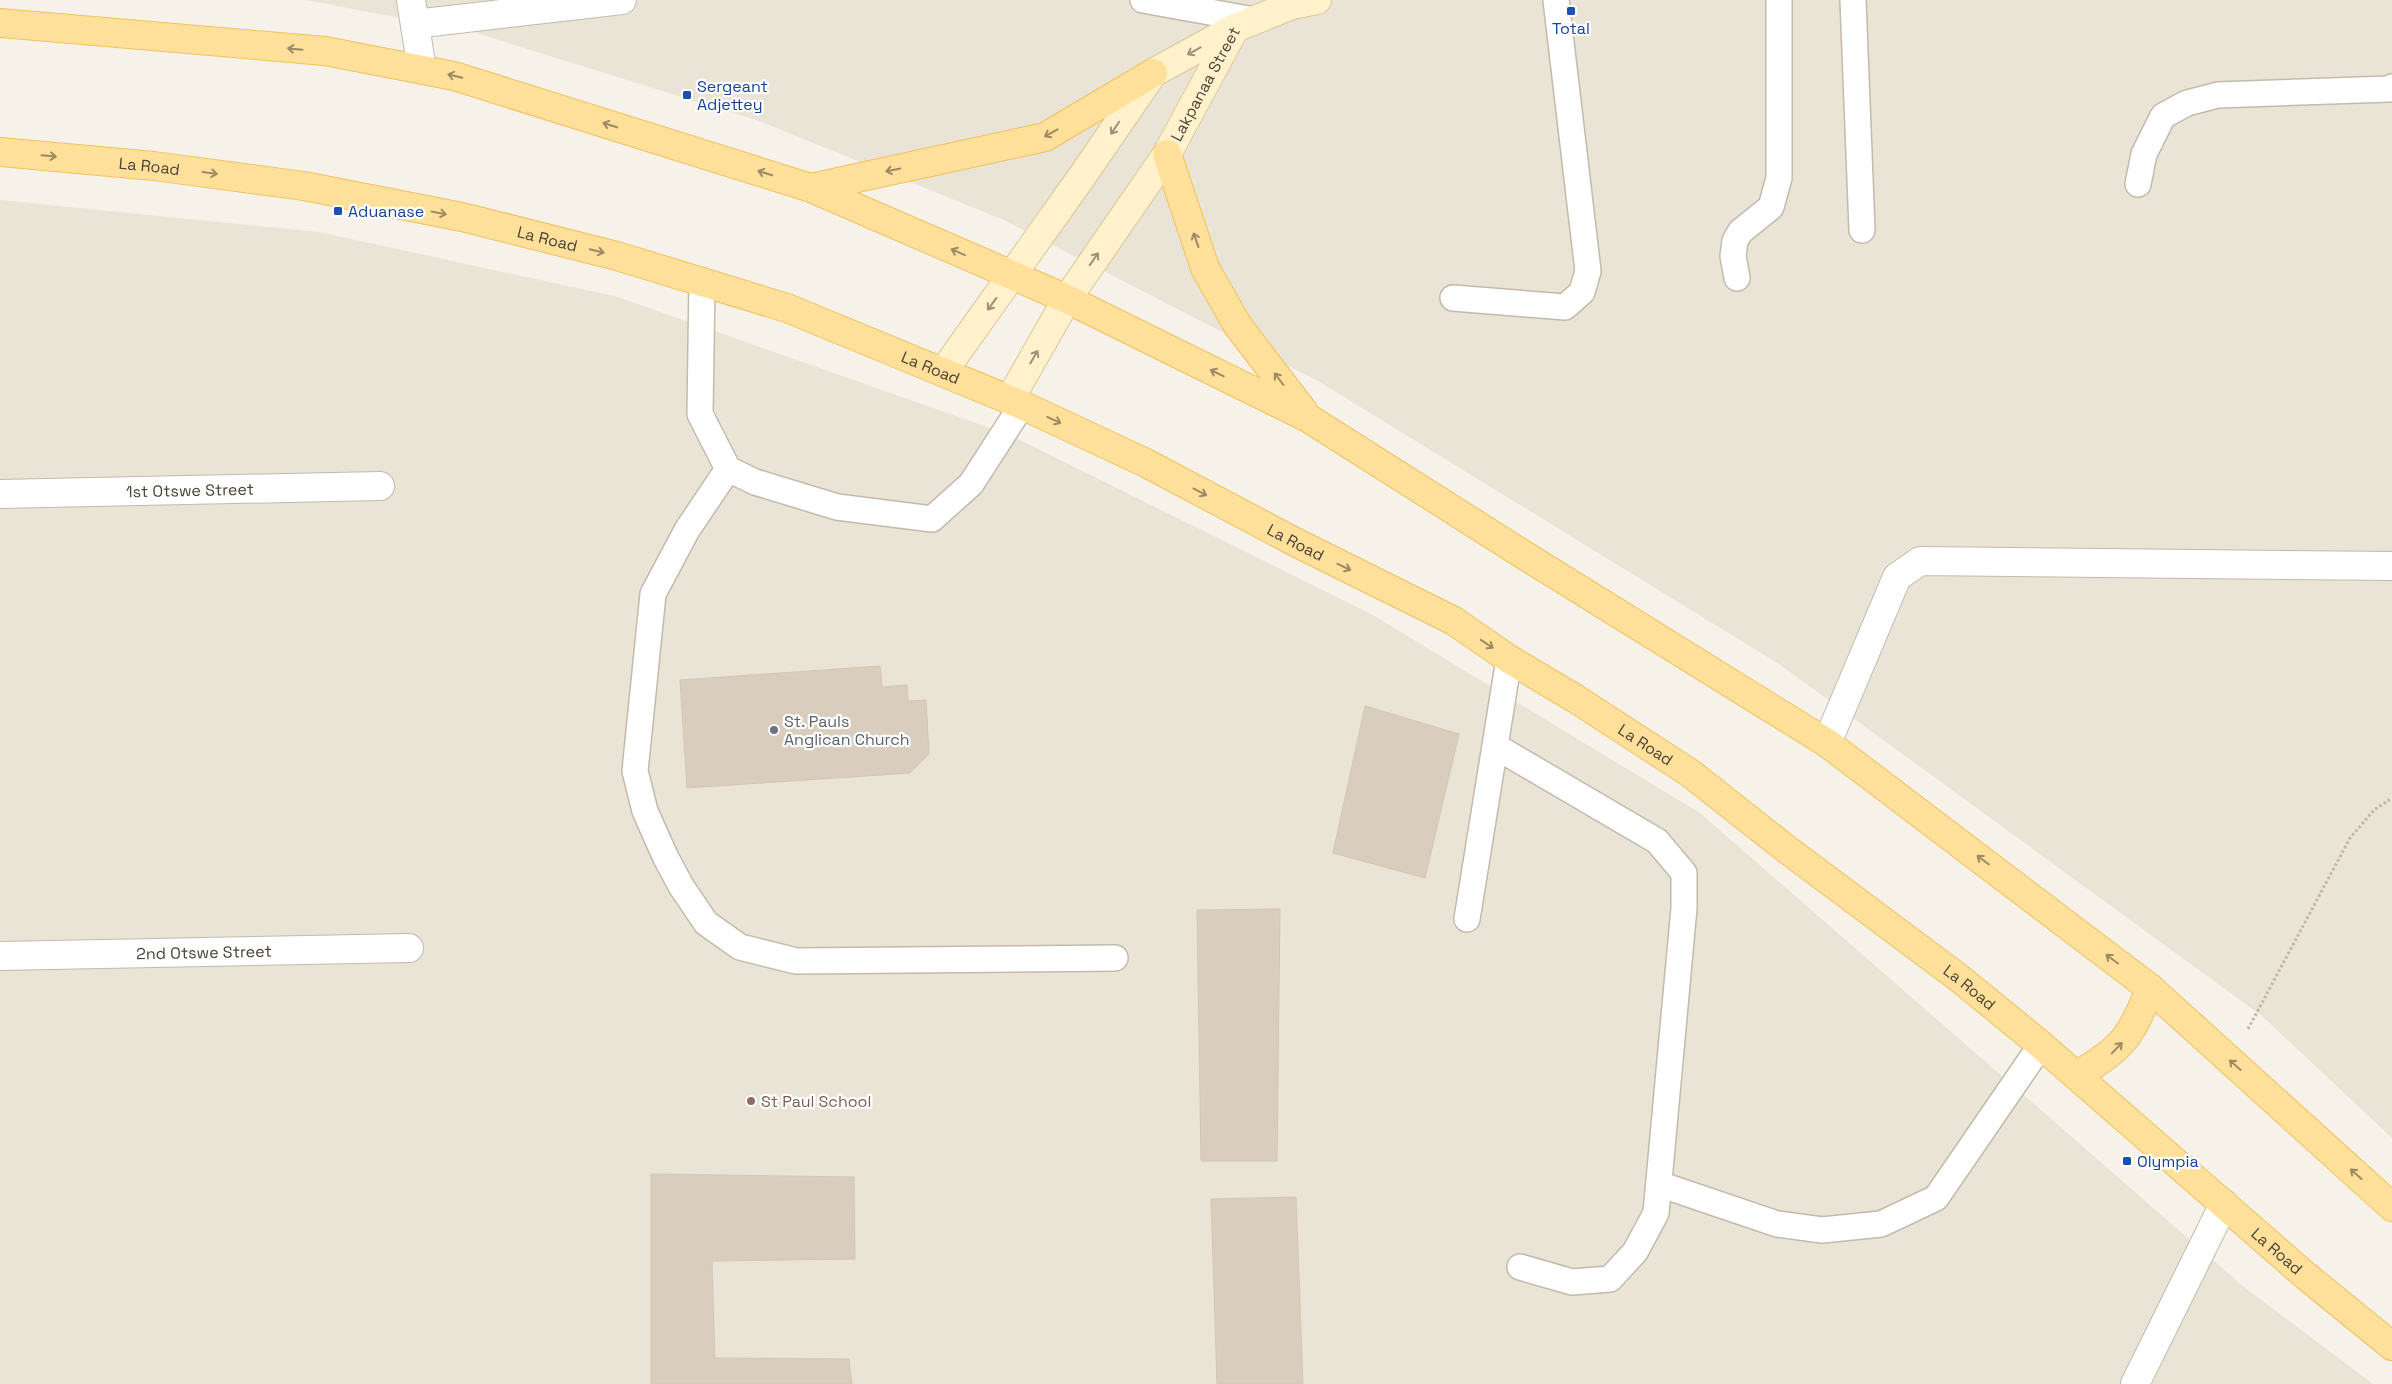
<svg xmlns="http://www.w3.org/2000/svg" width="2392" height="1384" font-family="'Space Grotesk',sans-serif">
	<rect width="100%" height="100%" fill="#f6f2ea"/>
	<path fill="#eae4d7" d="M306,0H2392V1138L2262,1016L1779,664L1318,381L1004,220L759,121L473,32Z
		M0,200L319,232L618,297L1010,435L1371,614L1700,813L2244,1287L2373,1384H0Z"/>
	<path fill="#d9cebe" stroke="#d4c6b0" d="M880,666L882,687L907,685L908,701L926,700L929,754L910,773L687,788L680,680Z
		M1365,706L1459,734L1425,878L1333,853Z
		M1280,909L1277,1161H1201L1197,910Z
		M651,1174L854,1177L855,1259L712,1261L715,1358L849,1359L852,1384H651Z
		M1296,1197L1303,1384H1217L1211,1199Z"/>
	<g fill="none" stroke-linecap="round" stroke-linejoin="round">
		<defs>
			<path id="lane" d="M1143,0L1254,20
				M1853,0L1862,230
				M2138,184L2144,154L2163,116L2187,103L2218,95L2389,89L2392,87
				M1737,278L1733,256L1735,241L1740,232L1771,207L1779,178V0
				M702,281L700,414L728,469L755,482L837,507L932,519L971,484L1022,405
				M1453,298L1565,307L1582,292L1588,271L1556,0
				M728,469L687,530L653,594L635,771L645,811L665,856L681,886L706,923L740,947L796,961L1115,958
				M1495,746L1657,841L1684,873V908L1656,1213L1635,1252L1610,1279L1572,1282L1520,1267
				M1467,919L1509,659
				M1659,1184L1777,1224L1822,1230L1881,1224L1936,1198L2041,1045"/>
			<g id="street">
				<path d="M411,0L422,70"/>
				<path d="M415,24L622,0"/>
				<path id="s1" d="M0,494L380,486"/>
				<path d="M1827,743L1897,577L1920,561L2392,566"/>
				<path id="s2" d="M0,956L409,948"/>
				<path d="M2135,1384L2224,1204"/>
			</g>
			<g id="secondary">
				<path d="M943,372L1083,175L1153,73L1235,28L1292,5L1317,0"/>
				<path id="s3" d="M1010,399L1067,299L1167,154L1235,28"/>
			</g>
			<g id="primary">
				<path d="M0,23L325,51L454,76L811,188L1067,299L1308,418L1524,555L1827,743L2150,988L2392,1207"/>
				<path id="s4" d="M0,152L154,166L304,186L462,217L617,256L787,308L1022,405L1146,463L1295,542L1454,621L1509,659L1576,699L1690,773L1785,848L1959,978L2041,1045L2306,1276L2392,1346"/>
				<path d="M1167,154L1205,268L1238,326L1304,412"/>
				<path d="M811,188L1045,137L1153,73"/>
				<path d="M2077,1075C2121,1050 2133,1035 2150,988"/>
			</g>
		</defs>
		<use href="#lane" stroke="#c3baab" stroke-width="28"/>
		<use href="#street" stroke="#c3baab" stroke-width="30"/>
		<use href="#secondary" stroke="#dac796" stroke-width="30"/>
		<use href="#primary" stroke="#eec15f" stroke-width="30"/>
		<path stroke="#c6b69b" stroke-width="3" stroke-dasharray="2.5 2.5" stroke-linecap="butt" d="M2248,1029L2350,838L2374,810L2392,798"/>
		<use href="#lane" stroke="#fff" stroke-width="25"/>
		<use href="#street" stroke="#fff" stroke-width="28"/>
		<use href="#secondary" stroke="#fff1cb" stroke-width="28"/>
		<use href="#primary" stroke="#ffe09a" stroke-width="28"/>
	</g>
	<defs><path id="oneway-shaft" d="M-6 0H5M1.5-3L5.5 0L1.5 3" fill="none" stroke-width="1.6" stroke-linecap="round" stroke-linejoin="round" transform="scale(1.25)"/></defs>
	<g stroke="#9c8a64">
		<use href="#oneway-shaft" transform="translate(295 49) rotate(-175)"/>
		<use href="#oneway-shaft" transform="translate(455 76) rotate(-166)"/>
		<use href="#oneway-shaft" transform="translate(610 125) rotate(-163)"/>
		<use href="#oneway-shaft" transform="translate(1051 133) rotate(151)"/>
		<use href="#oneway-shaft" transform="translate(49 156) rotate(5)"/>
		<use href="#oneway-shaft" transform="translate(893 170) rotate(168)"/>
		<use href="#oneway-shaft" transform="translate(210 173) rotate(8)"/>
		<use href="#oneway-shaft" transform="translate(765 173) rotate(-163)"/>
		<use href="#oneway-shaft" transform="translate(439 213) rotate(11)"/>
		<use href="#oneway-shaft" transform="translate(1196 240) rotate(-109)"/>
		<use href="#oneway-shaft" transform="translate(597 251) rotate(14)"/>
		<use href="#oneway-shaft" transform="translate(958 252) rotate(-156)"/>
		<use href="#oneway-shaft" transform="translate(1217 373) rotate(-154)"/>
		<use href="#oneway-shaft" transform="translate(1279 379) rotate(-127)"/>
		<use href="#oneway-shaft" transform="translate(1054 420) rotate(25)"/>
		<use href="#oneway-shaft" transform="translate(1200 492) rotate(28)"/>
		<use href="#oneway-shaft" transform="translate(1344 567) rotate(26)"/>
		<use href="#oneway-shaft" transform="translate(1487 644) rotate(34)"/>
		<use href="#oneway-shaft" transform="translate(1983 860) rotate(-143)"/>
		<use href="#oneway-shaft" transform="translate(2112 959) rotate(-143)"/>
		<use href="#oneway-shaft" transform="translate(2117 1048) rotate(-46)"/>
		<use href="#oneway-shaft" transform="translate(2235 1065) rotate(-138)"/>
		<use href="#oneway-shaft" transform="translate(2356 1174) rotate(-138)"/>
	</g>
	<g stroke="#9c917a">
		<use href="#oneway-shaft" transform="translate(1194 51) rotate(151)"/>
		<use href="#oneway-shaft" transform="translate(1115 128) rotate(124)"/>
		<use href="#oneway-shaft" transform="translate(1094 259) rotate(-55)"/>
		<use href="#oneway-shaft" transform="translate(992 304) rotate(126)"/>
		<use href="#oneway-shaft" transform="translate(1034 357) rotate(-60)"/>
	</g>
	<g fill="#1a4fb4" stroke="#fff" stroke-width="2">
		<rect x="1566" y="6" width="10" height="10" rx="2.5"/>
		<rect x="682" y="90" width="10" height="10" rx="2.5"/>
		<rect x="333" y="206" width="10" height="10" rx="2.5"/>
		<rect x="2122" y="1156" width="10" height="10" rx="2.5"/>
	</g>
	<circle fill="#6b7280" stroke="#fff" stroke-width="2" cx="774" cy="730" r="5"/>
	<circle fill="#8d6e63" stroke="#fff" stroke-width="2" cx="751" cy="1101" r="5"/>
	<g text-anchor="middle" stroke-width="4.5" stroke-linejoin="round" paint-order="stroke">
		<g font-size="16" fill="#164399" stroke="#fff" text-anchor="start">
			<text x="1571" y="34" text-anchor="middle">Total</text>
			<text x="697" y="92">Sergeant<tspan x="697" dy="18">Adjettey</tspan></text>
			<text x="348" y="217">Aduanase</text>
			<text x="2137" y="1167">Olympia</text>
		</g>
		<g font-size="16" fill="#4b4337" stroke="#fff">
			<text dy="6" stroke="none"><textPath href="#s3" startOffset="371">Lakpanaa Street</textPath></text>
			<text dy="6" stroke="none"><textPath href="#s4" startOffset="150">La Road</textPath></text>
			<text dy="6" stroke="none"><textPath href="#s4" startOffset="555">La Road</textPath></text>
			<text dy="6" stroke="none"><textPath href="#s4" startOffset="960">La Road</textPath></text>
			<text dy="6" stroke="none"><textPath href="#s1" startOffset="190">1st Otswe Street</textPath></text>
			<text dy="6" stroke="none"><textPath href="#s4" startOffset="1365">La Road</textPath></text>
			<text dy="6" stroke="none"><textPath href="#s4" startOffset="1770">La Road</textPath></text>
			<text dy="6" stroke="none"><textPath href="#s2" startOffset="204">2nd Otswe Street</textPath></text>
			<text dy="6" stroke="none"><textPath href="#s4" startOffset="2175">La Road</textPath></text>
			<text dy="6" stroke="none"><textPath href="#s4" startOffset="2580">La Road</textPath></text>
		</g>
		<g font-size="16" fill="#5b616d" stroke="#fff" text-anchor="start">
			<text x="784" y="727">St. Pauls<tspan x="784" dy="18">Anglican Church</tspan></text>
		</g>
		<g font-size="16" fill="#785e54" stroke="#fff" text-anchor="start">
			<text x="761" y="1107">St Paul School</text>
		</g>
	</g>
</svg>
